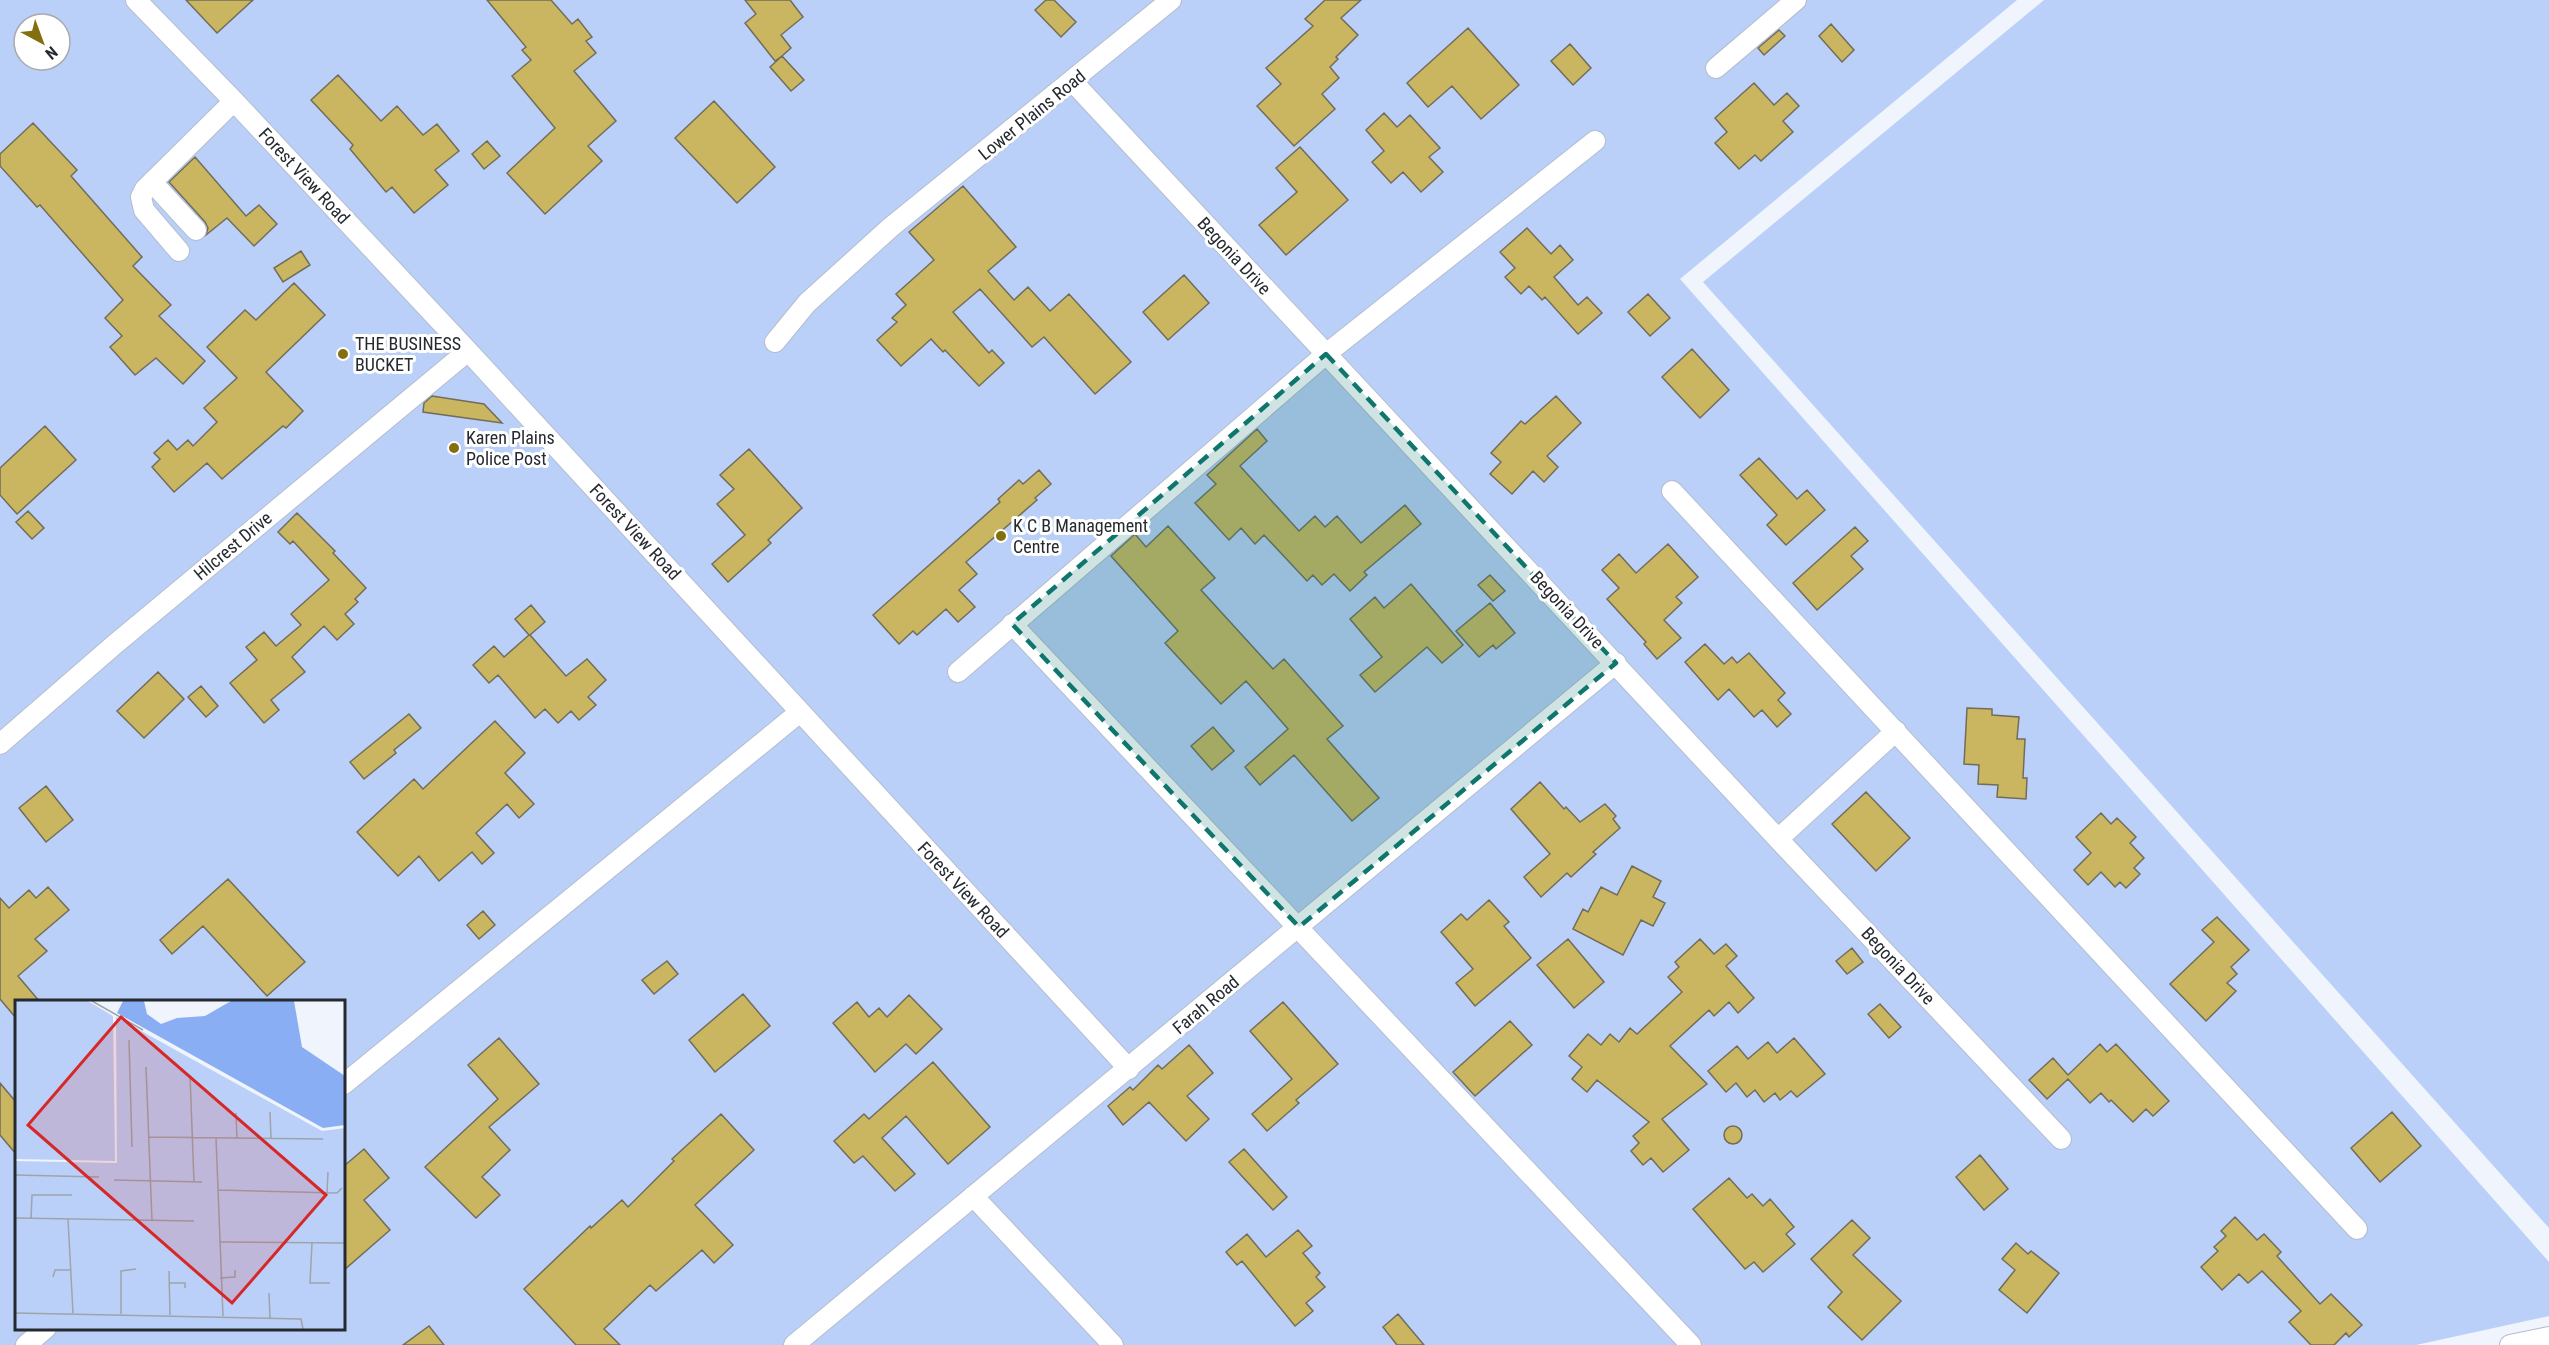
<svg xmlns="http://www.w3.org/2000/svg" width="2549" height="1345" font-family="'Roboto Condensed',sans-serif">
	<rect width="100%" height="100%" fill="#f0f4fc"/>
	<path fill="#bbd0f8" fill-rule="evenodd" d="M0,0H2017L1680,279L2549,1262V1316L2416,1345H0ZM24,24H60V60H24ZM16,1002H344V1328H16Z
		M2044,0H2549V1228L1703,282Z"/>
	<path fill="#cab661" stroke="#716d5a" stroke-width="1.5" d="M186,0H253L217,33Z
		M487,0H551L572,24L578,19L592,37L586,41L596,53L574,71L616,121L588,146L602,161L545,214L507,173L555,128L512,76L531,60L522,50L526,47Z
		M745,0H790L803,17L781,35L791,48L782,56L804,80L791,91L770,67L782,56L775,61L745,23L756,14Z
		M1046,0H1054L1076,22L1061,37L1035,10Z
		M1325,0H1361L1341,18L1358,35L1336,57L1338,59L1330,67L1339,78L1322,94L1335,109L1294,146L1257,106L1281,84L1266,68L1313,26L1305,19Z
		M1831,24L1854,50L1842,62L1819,36Z
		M1468,28L1519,85L1481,119L1452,86L1428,107L1407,83Z
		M1779,30L1785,36L1764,55L1758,48Z
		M1570,44L1591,68L1573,85L1551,61Z
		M338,75L381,121L397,106L423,135L437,124L459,151L435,170L448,185L414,213L392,187L386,192L350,149L353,145L311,100Z
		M1754,83L1774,105L1787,93L1799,106L1783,121L1793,132L1761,161L1755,155L1739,169L1715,143L1727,132L1715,118Z
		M714,101L775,167L737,203L675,138Z
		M1384,113L1397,127L1410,115L1440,148L1429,157L1443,172L1421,192L1403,172L1391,183L1372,162L1384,151L1366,130Z
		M33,123L77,170L71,176L142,257L133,266L171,305L159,316L205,361L183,384L156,358L135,375L110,347L122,336L105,318L123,300L40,205L37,207L0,166V154Z
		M487,141L500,156L484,169L472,154Z
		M1300,147L1348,200L1286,255L1259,225L1297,192L1276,168Z
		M195,157L246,216L259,205L277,224L254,246L227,218L206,235L208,228L205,222L169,182Z
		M963,186L1016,247L988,271L1014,300L1028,287L1050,311L1069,294L1131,362L1095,394L1044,337L1032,347L980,289L953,312L989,353L992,350L1004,363L979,386L945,350L943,352L931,339L901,366L877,340L897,322L892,318L906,305L896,294L934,260L909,232Z
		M1527,228L1551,254L1560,245L1573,260L1554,277L1578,305L1587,297L1602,313L1578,334L1545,297L1542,300L1529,286L1521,294L1505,277L1515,268L1500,252Z
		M301,251L310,265L283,282L274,268Z
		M1184,275L1209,303L1168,340L1143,312Z
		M294,283L325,315L266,372L303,411L286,428L283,426L222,479L207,463L174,492L152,467L160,459L154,453L168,440L177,450L188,440L193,446L217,422L204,408L237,378L207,347L245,310L256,320Z
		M1648,294L1670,318L1650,336L1628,312Z
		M1692,349L1729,390L1700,418L1662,377Z
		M432,396L484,404L502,423L423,412L424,403Z
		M1556,396L1581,423L1547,456L1558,467L1544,482L1533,471L1512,494L1490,474L1501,462L1491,453L1521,421L1525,424Z
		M45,426L76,460L17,514L0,495V468Z
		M1257,429L1267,441L1240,466L1299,531L1315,516L1325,527L1337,516L1361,543L1405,505L1421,524L1364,572L1367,575L1350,591L1334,574L1322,585L1313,575L1307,581L1264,535L1255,544L1241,528L1229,540L1195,503L1216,484L1207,475Z
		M749,449L802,508L768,540L771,543L728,582L712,564L745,535L717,504L734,489L720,475Z
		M1759,458L1797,499L1807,490L1825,510L1786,545L1767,525L1777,515L1740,475Z
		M1039,470L1051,484L1035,498L1037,500L966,562L977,574L959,590L975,607L958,622L946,609L917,635L913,631L899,644L873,615L1000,502L998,499L1019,480L1023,484Z
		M28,511L44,528L32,539L16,522Z
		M297,513L335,551L333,553L366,588L355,599L358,602L345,614L354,624L337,640L324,626L292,657L305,672L271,700L279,710L264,723L230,683L257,660L246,647L264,632L276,646L301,625L291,614L329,580L293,541L290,544L278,532Z
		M1168,526L1215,578L1201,590L1273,669L1284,659L1343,726L1327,739L1379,798L1352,821L1294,755L1260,785L1245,767L1288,729L1246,681L1221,704L1165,643L1178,631L1111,556L1135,534L1146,547Z
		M1855,527L1868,541L1851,556L1863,569L1817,610L1793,583Z
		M1668,544L1698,577L1676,597L1682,603L1664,620L1681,638L1657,659L1644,644L1646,642L1607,599L1619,588L1602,570L1619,554L1636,573Z
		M1490,575L1505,591L1493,601L1478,585Z
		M1411,584L1463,645L1442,663L1427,647L1375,692L1360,675L1382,657L1350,619L1375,597L1384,608Z
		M1490,603L1515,633L1496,649L1493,645L1479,657L1456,631Z
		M531,605L545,622L530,635L566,676L587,659L606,680L588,697L596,705L579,720L571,711L558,723L545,709L535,718L498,675L489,683L473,665L494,646L504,657L529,635L515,619Z
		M1705,644L1724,664L1732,657L1737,663L1749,653L1785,693L1778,700L1791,714L1777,727L1762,710L1754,717L1729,689L1718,700L1685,662Z
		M158,672L184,699L144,738L117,711Z
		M201,686L218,706L206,717L188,697Z
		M1967,708L1992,709V715L2019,717L2017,739H2025L2023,778H2027L2026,799L1997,797L1998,785L1978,784L1979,765L1964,764Z
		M409,714L421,728L394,750L396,753L364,779L350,762Z
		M495,721L525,753L505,773L534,804L519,818L507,804L476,833L494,853L482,864L472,852L439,881L419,856L398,876L357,832L414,779L423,789Z
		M1213,727L1234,751L1212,770L1191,746Z
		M1540,782L1564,809L1566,807L1580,822L1605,804L1616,816L1613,819L1620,828L1593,852L1596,854L1571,877L1567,873L1541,897L1524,877L1550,854L1511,809Z
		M46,786L73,820L46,842L19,808Z
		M1866,792L1910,838L1876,871L1832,824Z
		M2101,813L2111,824L2117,818L2136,837L2130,843L2144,858L2134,868L2140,874L2126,888L2120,882L2115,887L2101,872L2088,885L2074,870L2091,853L2076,837Z
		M1632,866L1661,881L1653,897L1665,903L1653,926L1641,920L1623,955L1573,929L1583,909L1588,912L1601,887L1617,895Z
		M228,879L305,962L267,996L203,926L172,954L160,940Z
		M48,887L69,910L35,939L47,951L18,976L40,1002H16V1018L0,999V898L9,908L29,890L36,898Z
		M1489,900L1509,922L1504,926L1531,958L1475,1006L1456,983L1473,969L1441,932L1461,914L1467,920Z
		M483,911L495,925L479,939L467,925Z
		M2217,917L2249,950L2231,967L2237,974L2227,983L2236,991L2206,1021L2170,984L2214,942L2202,930Z
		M1568,939L1604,982L1574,1008L1537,965Z
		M1700,939L1714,954L1726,944L1737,956L1726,966L1754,998L1738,1013L1729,1002L1714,1016L1709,1010L1670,1046L1707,1084L1662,1119L1689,1150L1663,1172L1651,1158L1643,1165L1631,1151L1639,1143L1633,1136L1649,1122L1597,1080L1587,1092L1572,1079L1582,1067L1569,1056L1588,1034L1601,1045L1610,1034L1619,1042L1630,1028L1637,1034L1682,992L1668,977L1679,967L1675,962Z
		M1852,948L1863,962L1847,974L1836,961Z
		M667,961L678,974L654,994L642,980Z
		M743,994L770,1026L715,1072L689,1040Z
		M909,995L942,1029L916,1054L906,1044L875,1072L833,1023L857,1002L869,1017L879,1008L887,1017Z
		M1283,1002L1338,1064L1296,1100L1299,1103L1267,1131L1252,1114L1292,1079L1250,1031Z
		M1880,1004L1901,1027L1889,1038L1868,1014Z
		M1510,1021L1532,1045L1475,1096L1453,1072Z
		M499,1038L539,1084L489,1127L510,1150L482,1177L500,1195L476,1218L425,1167L498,1099L468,1065Z
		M1794,1038L1825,1074L1797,1097L1791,1091L1780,1100L1775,1093L1764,1102L1755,1090L1747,1097L1736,1083L1726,1092L1708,1071L1737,1046L1748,1059L1768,1042L1777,1053Z
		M2100,1044L2107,1052L2116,1044L2169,1101L2153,1116L2146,1109L2133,1122L2111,1100L2109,1102L2101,1093L2090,1103L2068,1079L2047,1099L2029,1080L2053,1058L2068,1075Z
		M1189,1045L1213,1073L1187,1096L1209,1119L1186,1141L1149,1102L1123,1125L1108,1106L1130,1087L1133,1090L1158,1065L1162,1069Z
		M933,1062L990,1127L948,1164L906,1116L882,1138L915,1174L895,1191L863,1156L854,1163L834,1141L864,1114L869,1119Z
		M0,1083L16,1102V1154L0,1135Z
		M2392,1112L2421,1146L2380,1182L2351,1148Z
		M721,1114L754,1150L695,1205L733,1245L714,1263L702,1250L656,1291L650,1285L604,1329L620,1345H576L524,1289L590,1226L591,1228L622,1200L628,1207L674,1161L672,1159Z
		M1724 1135a9 9 0 1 1 18 0a9 9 0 1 1-18 0Z
		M364,1149L389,1178L364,1200L390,1230L344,1270V1166Z
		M1244,1149L1287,1197L1273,1210L1229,1162Z
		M1980,1155L2008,1189L1984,1210L1956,1177Z
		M1729,1178L1747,1198L1752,1194L1763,1206L1770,1199L1794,1227L1786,1234L1795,1244L1763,1272L1754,1262L1745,1269L1693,1209Z
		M2235,1217L2257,1240L2264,1234L2281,1252L2277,1256L2320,1304L2331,1294L2362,1325L2349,1337L2346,1333L2334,1345H2311L2289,1322L2301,1311L2262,1271L2248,1283L2239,1274L2222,1290L2201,1267L2218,1251L2214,1247L2226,1236L2221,1231Z
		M1852,1220L1870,1238L1853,1255L1901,1301L1862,1340L1828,1307L1842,1292L1811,1259Z
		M1298,1230L1312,1246L1303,1253L1320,1273L1316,1277L1325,1287L1306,1303L1313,1311L1295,1326L1242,1261L1237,1265L1226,1252L1247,1234L1266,1257Z
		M2016,1243L2028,1254L2031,1251L2059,1273L2027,1313L1999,1290L2015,1270L2002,1259Z
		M1398,1314L1424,1345H1397L1383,1327Z
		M429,1326L444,1345H403Z"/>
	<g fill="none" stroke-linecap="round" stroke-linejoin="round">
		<defs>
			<path id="minor" d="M136,0L234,101L468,351L1129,1069
				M1716,68L1796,0
				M1073,82L1778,839L2061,1139
				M152,182L196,230
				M179,251L144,210L141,197L145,189L234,101
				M775,342L807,303L891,227L1171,0
				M1672,491L2357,1229
				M1012,624L1691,1345
				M958,672L1326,354L1595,141
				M0,744L114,645L468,351
				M1778,839L1896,731
				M344,1084L800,712
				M973,1196L1113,1345
				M26,1345L46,1328
				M794,1345L1616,663
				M2510,1345L2549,1337"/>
		</defs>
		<use href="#minor" stroke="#b3bdcf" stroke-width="22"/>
		<use href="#minor" stroke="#fff" stroke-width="20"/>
	</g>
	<path fill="#0f766e" fill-opacity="0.2" stroke="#0f766e" stroke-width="4.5" stroke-dasharray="12 8" stroke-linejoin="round" d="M1326,354L1616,663L1299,927L1012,624Z"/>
	<g fill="#836f0e" stroke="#fff" stroke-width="2">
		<circle cx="343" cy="354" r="6"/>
		<circle cx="454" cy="448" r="6"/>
		<circle cx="1001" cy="536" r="6"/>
	</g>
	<g text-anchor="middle" stroke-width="6" stroke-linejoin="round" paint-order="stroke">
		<g font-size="18" fill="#252930" stroke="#fff">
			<text transform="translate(1032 115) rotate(-39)" y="6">Lower Plains Road</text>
			<text transform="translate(304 176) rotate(47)" y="6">Forest View Road</text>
			<text transform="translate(1234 256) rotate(47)" y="6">Begonia Drive</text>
			<text transform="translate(635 532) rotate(47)" y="6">Forest View Road</text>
			<text transform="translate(233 546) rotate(-40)" y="6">Hilcrest Drive</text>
			<text transform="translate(1567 610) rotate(47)" y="6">Begonia Drive</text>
			<text transform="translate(963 890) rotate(47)" y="6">Forest View Road</text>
			<text transform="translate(1898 966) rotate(47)" y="6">Begonia Drive</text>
			<text transform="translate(1206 1005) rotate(-40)" y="6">Farah Road</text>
		</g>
		<g font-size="18" fill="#252930" stroke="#fff" text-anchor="start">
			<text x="355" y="350">THE BUSINESS<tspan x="355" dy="21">BUCKET</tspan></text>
			<text x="466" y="444">Karen Plains<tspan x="466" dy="21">Police Post</tspan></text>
			<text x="1013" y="532">K C B Management<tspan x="1013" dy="21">Centre</tspan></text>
		</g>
	</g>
	<g transform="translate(15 1000)">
		<rect width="330" height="330" fill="#f0f4fc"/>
		<path d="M0,1H73L98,16L100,161L0,159ZM101,17L307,131L330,128V329H0V161L102,163Z" fill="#bbd0f8"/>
		<path d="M108,1H129L132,14L146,24L162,18L190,16L216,1H279L287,47L330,76V125L308,128L102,13Z" fill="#8aaef3"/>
		<path fill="none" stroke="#9fa3aa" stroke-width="1.5" d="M77,1L128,30M114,40L117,147M131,67L137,221M175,75L179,182M255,112L256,139M221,113L222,139M134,137L308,139M201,138L208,316M0,175L84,177M99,180L187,182M203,190L322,193L327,188M312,193L313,172M0,218L179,221M16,219L17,195H57M53,219L58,313M204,242L330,243M297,243L295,283H315M154,271L155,315M38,277L40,270H56M205,278L220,277V270M155,283H170V288M254,293L255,318M0,313L286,319L288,329M106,314V271L121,269"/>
		<path fill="#d62828" fill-opacity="0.15" stroke="#d62828" stroke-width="3" d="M106,17L311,195L217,303L13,125Z"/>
		<rect width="330" height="330" fill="none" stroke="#252930" stroke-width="3"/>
	</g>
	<g transform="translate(42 42) rotate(139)"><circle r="28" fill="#ffffff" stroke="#a8a9ac" stroke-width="1.5"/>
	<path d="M0-4.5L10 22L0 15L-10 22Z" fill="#836f0e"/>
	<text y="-9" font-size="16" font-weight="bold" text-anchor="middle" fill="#252930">N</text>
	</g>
</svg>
